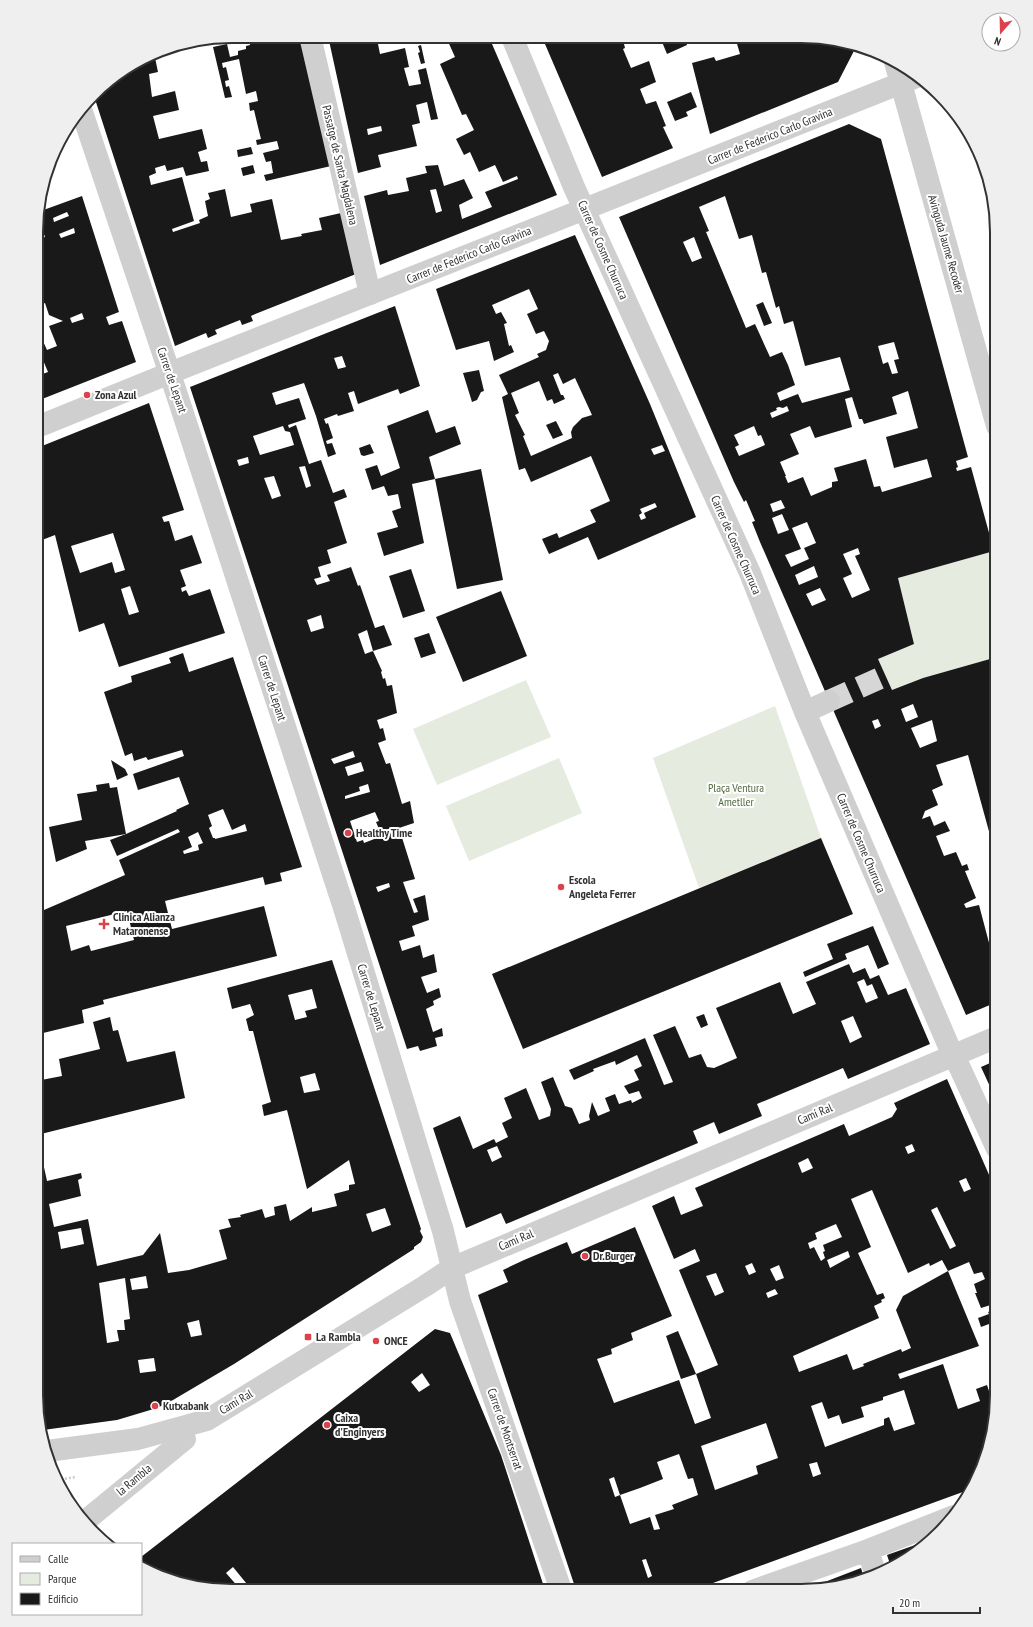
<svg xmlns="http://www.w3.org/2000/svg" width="1033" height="1627" font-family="'PT Sans Narrow',sans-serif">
	<rect width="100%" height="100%" fill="#fff"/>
	<path fill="#e5ebdf" d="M994,551L997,562V657L923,678L892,690L878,659L914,644L898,578Z
		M526,680L551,737L437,785L413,729Z
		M775,706L821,838L699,888L653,758Z
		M559,758L582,813L469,861L446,806Z"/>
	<path fill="#191919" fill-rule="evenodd" d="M241,36H301L331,166L266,181L264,175L273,173L271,161L266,162L263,153L279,149L277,141L257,145L256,140L261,139L258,127L254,110L250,111L249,103L258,101L256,91L246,94L239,59L222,63L223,68L226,67L229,80L225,81L226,87L229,86L232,97L225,98L213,47L227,44L230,57L238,55V51L246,49V46L250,45L249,39L242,40Z
		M328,36H392L387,38V42L378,44L380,54L405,48L409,67L404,68L409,86L421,84L418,70L426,68L438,119L431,120L427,102L416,105L420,123L412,125L417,146L378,155L381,167L358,173ZM381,126L382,131L368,135L367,129Z
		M446,37H489L557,195L380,265L364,196L387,190L388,195L409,191L406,178L427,173L425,166L438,165L444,186L464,179L473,198L459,205L462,219L492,207L485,192L518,179L517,176L503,182L495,165L479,172L470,152L464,155L456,139L474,130L466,114L462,115L440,64L455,57ZM436,189L442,211L436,213L430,190Z
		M542,37H631L623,40L625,48L623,49L631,68L649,61L656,82L640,89L646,104L656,101L666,126L663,127L673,148L602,177Z
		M660,37H690V38L686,39L687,45L667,54Z
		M735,37L826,38L856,46V47L838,82L710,134L692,63L714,57L716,61L740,54Z
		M421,45L425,63L421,64L418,53L420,52L418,46Z
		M154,53L158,72L149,74L152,97L175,91L179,110L153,116L159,139L202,129L207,149L198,152L201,162L207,161L209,171L186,176L183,167L167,171L165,165L155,168L156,173L149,176L151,185L182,177L194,221L172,229L173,232L200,223L199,220L208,216L205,201L210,199L208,193L225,189L231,217L252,212L250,204L272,199L281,240L302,236L301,234L322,230L319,218L341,213L356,274L253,315L251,316L253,321L242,325L240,320L215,330L217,334L208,338L206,333L175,346L94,96L103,85Z
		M691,92L697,107L686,112L688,116L675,121L667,102Z
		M849,124L881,139L968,457L956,461L958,467L956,468L957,471L971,467L994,551L898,578L914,644L878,659L892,690L923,678L997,657V844L993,846L968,755L936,765L943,785L932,790L938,805L925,811L922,819L930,816L934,826L945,821L950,831L936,836L944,856L956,852L962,866L967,864L969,870L965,871L976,898L964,904L966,908L979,905L997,973V1002L966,1015L760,542L752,522L755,521L746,500L744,502L734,482L619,217ZM725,196L739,239L752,235L762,273L766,272L776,308L779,306L784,324L793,321L805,366L840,357L850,390L802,403L798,394L780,401L777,393L795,385L788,365L782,352L770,357L755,324L746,328L706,232L709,231L699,207ZM694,237L702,258L692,262L683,242ZM894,342L899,359L894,360L898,373L892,374L888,362L883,364L878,346ZM908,391L918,428L886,437L894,468L927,459L932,477L882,492L880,486L874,487L866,459L834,468L838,481L832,482V487L811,496L803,477L788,483L785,476H786L780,462L799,454L790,434L810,426L815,438L852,427L845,399L852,397L859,419H862L864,424L897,414L892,397ZM787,406L789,411L772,418L770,413L777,410L776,408L779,407L783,408ZM754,426L758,436L761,435L765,445L739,456L735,447L739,445L734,435ZM781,500L785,508L773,512L770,504ZM782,514L789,530L778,534L772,518ZM807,522L816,543L804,548L809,559L791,567L785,555L801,549L792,528ZM858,548L860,554L855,556L870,590L852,598L843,578L852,574L843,554ZM814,566L818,577L799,585L795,575ZM820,588L826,600L812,606L806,594ZM913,704L918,717L906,722L901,709ZM878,719L881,726L875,729L872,721ZM932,720L937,741L920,748L911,728Z
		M972,139L982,157L992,205L989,206Z
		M251,147L253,154L238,157L237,150Z
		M253,165L255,173L243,176L241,168Z
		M82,196L119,312L106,317L109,325L122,321L136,362L37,401V376L48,372L40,353L37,354V328L47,350L57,346L49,326L63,321L49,315L45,303L38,306V239L45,237L42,229L38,231V212ZM67,212L69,216L54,222L53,218ZM74,228L75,233L61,238L59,234ZM82,313L84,319L72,323L70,318Z
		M575,235L650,404L696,517L598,560L588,537L549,554L542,539L557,533L559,538L596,522L590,510L610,501L591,456L531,482L525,468L519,470L517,462L502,397L508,394L499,375L539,357L537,354L546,350L549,341L544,331L536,334L527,314L538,309L529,289L492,305L496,314L501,312L507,323L504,324L509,346L511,345L514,352L494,361L489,341L456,350L436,289ZM558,373L563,384L575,378L592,415L582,418L573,427L571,432L572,438L531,456L523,436L525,435L515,415L519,413L511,393L539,381L547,401L552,399L554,404L565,399L563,395H561L553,375ZM662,445L665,451L654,455L651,449ZM655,503L657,507L644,513L646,518L641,520L639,515L642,513L640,509Z
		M763,302L772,323L764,326L756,305Z
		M395,306L420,386L400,394L398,389L358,404L354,391L348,393L354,411L338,416L337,414L324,419L326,424L328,423L333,438L326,441L327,444L332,443L336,454L328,457L316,416L304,383L272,393L276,405L299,398L306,419L288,425L289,428L296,425L309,464L321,460L333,493L344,489L347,497L334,502L347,543L327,550L331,563L318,567L321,577L314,579L317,585L330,581L327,575L351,567L358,586L360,585L375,628L384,625L392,645L373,651L382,671L381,672L383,679L385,678L387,686L392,685L397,713L377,720L380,729L383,728L386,740L378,743L386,764L390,763L402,804L410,801L414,823L399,828L415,879L403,882L414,913L418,912L413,899L425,895L429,920L412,926L415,936L399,941L402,951L420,945L423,958L434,954L437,972L421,977L427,993L439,988L441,997L433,1001L434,1005L426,1009L433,1032L442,1028L443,1036L435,1038L437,1046L420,1051L418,1046L407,1049L190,387ZM342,356L346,367L338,369L334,358ZM283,426L285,431L290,432L294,445L260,455L253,436ZM248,457L249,463L239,466L237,460ZM305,466L311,486L306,488L299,467ZM274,476L281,496L272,499L264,478ZM321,615L324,628L311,632L307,620ZM367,630L373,651L365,654L358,634ZM353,751L355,757L334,764L331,759ZM361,762L364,771L348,776L345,767ZM368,784L370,792L345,799V796L360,791L359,787ZM375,812L379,821L376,822L382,836L364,843L363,840L357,842L350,821ZM389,883L390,887L378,892L376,887Z
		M479,370L484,391L481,392L477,400L472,402L463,373Z
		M149,403L184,510L162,517L164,522L169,521L175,541L192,535L202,563L180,570L186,586L181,588L182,592L186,590L189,596L210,589L225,633L119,667L104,623L79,632L55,535L37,542V448ZM113,533L125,570L115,573L112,562L80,573L71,546ZM130,586L139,612L129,615L121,589Z
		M428,410L436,433L455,426L461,444L429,457L435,479L412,484L424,543L384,556L377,533L398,527L392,511L401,508L398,494L388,496L384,486L372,490L365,469L377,465L381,476L400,468L387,426Z
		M556,421L563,435L553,439L546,425Z
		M370,444L374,453L364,456L361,455L359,448Z
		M481,469L503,580L457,589L435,479Z
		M411,569L425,611L403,618L389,576Z
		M501,591L527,656L463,682L436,617Z
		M429,633L436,653L421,658L414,638Z
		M183,653L189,672L233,657L302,867L280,873L282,881L265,885L263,877L165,901L172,929L264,906L277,956L103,1000L104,1004L82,1010L84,1023L39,1034L37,1022L38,1017L37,969L41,968L38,949H37V913L125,875L119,860L180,832L178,829L117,856L110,840L126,834L85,841L87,849L56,862L49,827L82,820L77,794L97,791L96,785L109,783L110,788L117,787L126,834L177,811L176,810L189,804L179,777L138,790L133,774L184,756L182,750L148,760L146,757L134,761L132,753L125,756L104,692L132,682L131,676L171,663L169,658ZM223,809L232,830L245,824L247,831L215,839V838H213L209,828L212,826L208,815ZM198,832L203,843L198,845L199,850L184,854L183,851L192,847L188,837ZM127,911L134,940L91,951L89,945L71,951L66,926Z
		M111,760L125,769L128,775L117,780Z
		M821,838L853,914L523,1049L492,974Z
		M873,926L889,964L878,969L868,945L845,954L847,959L805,977L803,972L833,959L827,944Z
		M332,960L421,1229L420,1231L423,1237L421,1242L414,1247V1249L234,1364L173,1400L157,1408L117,1420L43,1430L36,1395V1081L62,1076L59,1059L100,1049L93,1022L110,1017L113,1031L118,1030L127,1062L175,1051L185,1098L37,1135L47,1181L81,1173L82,1178L78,1180L81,1196L49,1204L54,1227L88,1219L97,1266L143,1255L160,1233L168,1273L189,1270L227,1259L219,1230L231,1227L228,1219L241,1217L240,1215L262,1209L265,1218L275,1215L274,1207L286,1204L290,1221L312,1207V1212L337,1206L334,1194L349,1190V1185L355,1184L349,1160L307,1189L287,1110L264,1116L262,1105L271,1102L253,1031H249L246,1019L254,1015L250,1004L232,1009L227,988ZM312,989L317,1008L305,1011L307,1017L295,1020L288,995ZM315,1073L320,1090L304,1093L300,1077ZM385,1208L391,1225L372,1232L366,1214ZM81,1228L84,1244L61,1249L58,1232ZM146,1276L148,1288L132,1290L130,1279ZM125,1278L130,1319L124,1320L125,1330H117L119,1341L107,1343L99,1283ZM199,1320L202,1335L191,1337L187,1323ZM154,1358L156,1371L140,1373L138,1360Z
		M849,964L853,973L865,968L870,979L879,975L888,995L906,988L930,1044L848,1079L843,1068L757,1104L762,1116L719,1134L714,1122L693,1131L698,1143L506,1224L501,1213L466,1228L433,1128L460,1116L473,1149L494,1139L496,1143L508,1137L502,1123L512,1118L504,1098L526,1088L539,1120L550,1116L551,1109L541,1082L553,1077L565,1106L572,1108L579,1124L590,1120L589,1116L592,1102L598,1116L610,1111L605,1098L615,1094L619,1104L631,1100L632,1103L642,1098L639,1091L629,1094L624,1086L639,1080L634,1070L642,1066L637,1055L616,1065L615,1061L593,1069L594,1071L574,1080L569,1070L645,1038L664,1085L673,1082L653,1035L675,1026L689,1058L701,1054L707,1067L714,1068L737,1058L716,1008L780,982L793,1014L816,1004L806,982ZM864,979L867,986L872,984L878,998L866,1003L857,982ZM853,1016L862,1037L850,1043L841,1021ZM497,1146L502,1157L492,1162L487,1150Z
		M704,1014L708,1025L701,1028L696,1017Z
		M36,1051H38L41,1062L36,1064Z
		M997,1060V1102L981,1067Z
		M947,1079L997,1193V1303L981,1308L975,1293H977L974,1284L985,1279L982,1272L974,1274L969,1262L948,1271L942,1260L930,1266L929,1263L908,1273L872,1190L851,1199L871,1247L858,1253L877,1295L883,1293L885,1298L881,1300L882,1302L874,1306L879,1318L793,1356L799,1372L847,1354L853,1370L864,1366L863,1364L901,1349L902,1352L911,1348L896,1310L903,1296L948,1271L979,1346L898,1374L900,1379L943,1364L958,1409L980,1401L976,1389L987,1385L991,1397L997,1395V1408L982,1470L971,1489L691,1591L576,1590L478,1295L508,1282L503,1270L524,1260L567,1242L572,1254L635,1227L672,1316L631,1333L633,1340L611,1349L612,1354L597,1359L614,1403L679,1380L695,1424L711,1418L696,1374L718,1365L679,1270L700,1261L695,1249L674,1259L652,1206L674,1196L681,1215L703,1206L695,1188L844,1124L849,1136L892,1117L897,1109L894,1103ZM912,1144L915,1151L908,1154L905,1147ZM808,1158L813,1168L802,1173L798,1163ZM966,1178L971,1189L964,1192L959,1181ZM937,1207L956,1246L950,1249L931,1210ZM836,1224L842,1237L823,1245L825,1251L823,1252L825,1258L821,1261L814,1247L810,1249L808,1243L817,1239L815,1233ZM848,1251L850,1257L830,1268L827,1260ZM752,1263L756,1272L749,1275L745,1266ZM779,1265L784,1278L776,1281L770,1269ZM716,1273L724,1292L715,1296L706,1276ZM775,1289L778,1294L768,1298L766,1293ZM904,1390L915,1424L894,1431L889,1417L884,1419V1425L825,1447L811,1406L822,1402L828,1419L839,1415L842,1424L864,1417L861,1407L883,1400V1397ZM766,1423L778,1458L756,1466L758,1474L715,1490L701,1446ZM679,1454L688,1479L693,1478L698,1495L672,1505L674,1509L655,1515L660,1529L654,1530L650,1517L630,1524L620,1495L615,1497L609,1479L614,1477L620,1495L640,1488L663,1479L657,1462ZM817,1462L821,1474L813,1477L809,1464ZM646,1559L652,1576L648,1578L642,1560Z
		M997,1309V1321L981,1327L978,1318L989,1314L988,1312Z
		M435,1329L450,1333L501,1455L545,1590H367L366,1588L364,1590L251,1589L233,1567L226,1573L240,1589H207L157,1576L141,1567V1557ZM422,1373L430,1385L419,1392L411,1382Z
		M678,1331L696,1374L681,1379L666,1336Z
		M997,1363V1375H996L993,1364Z
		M932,1539L920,1550L891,1567L887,1555Z
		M861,1568L864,1578L804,1590Z"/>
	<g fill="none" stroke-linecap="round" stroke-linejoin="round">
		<path stroke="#d6d6d6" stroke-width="22" stroke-dasharray="22 11" stroke-linecap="butt" d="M829,701L885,676"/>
		<path stroke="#ccc" stroke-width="2.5" stroke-dasharray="2 2" stroke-linecap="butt" d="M57,1480L76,1477
			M59,1484L65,1479"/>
		<path stroke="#cfcfcf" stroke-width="22" d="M310,36L370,294
			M84,1522L185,1439"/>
		<path stroke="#cfcfcf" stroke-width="22" d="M512,37L574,187L750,573L805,712L953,1056L960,1068L997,1149
			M895,62L997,426
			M82,112L177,395L345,911L443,1231L460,1301L561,1590
			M37,427L170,373L562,218L919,76
			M805,712L829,701
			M47,1451L138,1439L207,1420L425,1286L452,1268L997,1037
			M868,1550L876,1576
			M752,1591L868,1550L954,1516"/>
	</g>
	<g fill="#db434c" stroke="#fff" stroke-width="1.5">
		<circle cx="87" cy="395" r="4"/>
		<circle cx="348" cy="833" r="4"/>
		<circle cx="561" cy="887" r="4"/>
		<path d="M102 918h4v4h4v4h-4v4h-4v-4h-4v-4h4z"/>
		<circle cx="585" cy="1256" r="4"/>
		<rect x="304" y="1333" width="8" height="8" rx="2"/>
		<circle cx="376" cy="1341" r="4"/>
		<circle cx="155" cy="1406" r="4"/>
		<circle cx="327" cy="1425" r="4"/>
	</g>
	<g text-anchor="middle" stroke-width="4" stroke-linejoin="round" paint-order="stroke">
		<g font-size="12" fill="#323232" stroke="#fff">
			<text transform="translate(770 136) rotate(-22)" y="4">Carrer de Federico Carlo Gravina</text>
			<text transform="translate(340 165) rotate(77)" y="4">Passatge de Santa Magdalena</text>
			<text transform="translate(946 244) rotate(74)" y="4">Avinguda Jaume Recoder</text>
			<text transform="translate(603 250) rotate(66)" y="4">Carrer de Cosme Churruca</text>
			<text transform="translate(469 255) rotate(-22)" y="4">Carrer de Federico Carlo Gravina</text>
			<text transform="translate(172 380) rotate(71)" y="4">Carrer de Lepant</text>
			<text transform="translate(736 545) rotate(66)" y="4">Carrer de Cosme Churruca</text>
			<text transform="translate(272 688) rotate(72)" y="4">Carrer de Lepant</text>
			<text transform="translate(861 843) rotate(67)" y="4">Carrer de Cosme Churruca</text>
			<text transform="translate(371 997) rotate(73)" y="4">Carrer de Lepant</text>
			<text transform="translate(815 1114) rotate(-23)" y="4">Camí Ral</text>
			<text transform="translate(516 1240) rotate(-23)" y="4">Camí Ral</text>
			<text transform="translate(236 1402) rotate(-31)" y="4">Camí Ral</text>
			<text transform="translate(505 1429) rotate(71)" y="4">Carrer de Montserrat</text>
			<text transform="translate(134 1480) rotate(-40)" y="4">la Rambla</text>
		</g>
		<g font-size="12" font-weight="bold" fill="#323232" stroke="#fff" text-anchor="start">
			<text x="95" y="399">Zona Azul</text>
			<text x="356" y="837">Healthy Time</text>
			<text x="569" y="884">Escola<tspan x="569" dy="14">Angeleta Ferrer</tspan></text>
			<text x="113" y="921">Clinica Alianza<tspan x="113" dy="14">Mataronense</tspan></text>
			<text x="593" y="1260">Dr.Burger</text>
			<text x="316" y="1341">La Rambla</text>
			<text x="384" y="1345">ONCE</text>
			<text x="163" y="1410">Kutxabank</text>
			<text x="335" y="1422">Caixa<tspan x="335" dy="14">d'Enginyers</tspan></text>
		</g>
		<g font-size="12" fill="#556c42" stroke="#fff">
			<text x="736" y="792">Plaça Ventura<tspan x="736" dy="14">Ametller</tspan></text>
		</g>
	</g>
	<path d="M0 0H1033V1627H0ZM232 43H801A189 189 0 0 1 990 232V1395A189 189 0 0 1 801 1584H232A189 189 0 0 1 43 1395V232A189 189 0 0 1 232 43Z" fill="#efefef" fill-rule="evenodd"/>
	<path fill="none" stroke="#323232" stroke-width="2" d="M232 43H801A189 189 0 0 1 990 232V1395A189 189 0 0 1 801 1584H232A189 189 0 0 1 43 1395V232A189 189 0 0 1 232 43Z"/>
	<rect x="12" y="1543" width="130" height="72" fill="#ffffff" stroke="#adadad"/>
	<rect x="20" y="1556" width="20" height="6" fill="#cfcfcf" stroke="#adadad"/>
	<text x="48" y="1563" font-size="12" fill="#323232">Calle</text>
	<rect x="20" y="1573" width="20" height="12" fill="#e5ebdf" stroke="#adadad"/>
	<text x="48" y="1583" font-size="12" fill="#323232">Parque</text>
	<rect x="20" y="1593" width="20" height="12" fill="#191919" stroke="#adadad"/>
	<text x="48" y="1603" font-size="12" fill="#323232">Edificio</text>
	<g transform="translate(1001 32) rotate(200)"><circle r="19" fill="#ffffff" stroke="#adadad"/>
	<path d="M0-3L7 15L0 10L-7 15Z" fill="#db434c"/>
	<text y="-6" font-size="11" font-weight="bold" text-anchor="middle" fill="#323232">N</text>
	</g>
	<path d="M893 1607v6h87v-6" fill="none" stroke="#323232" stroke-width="2"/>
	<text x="899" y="1607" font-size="12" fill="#323232" stroke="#ffffff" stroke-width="3" paint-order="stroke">20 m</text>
</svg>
